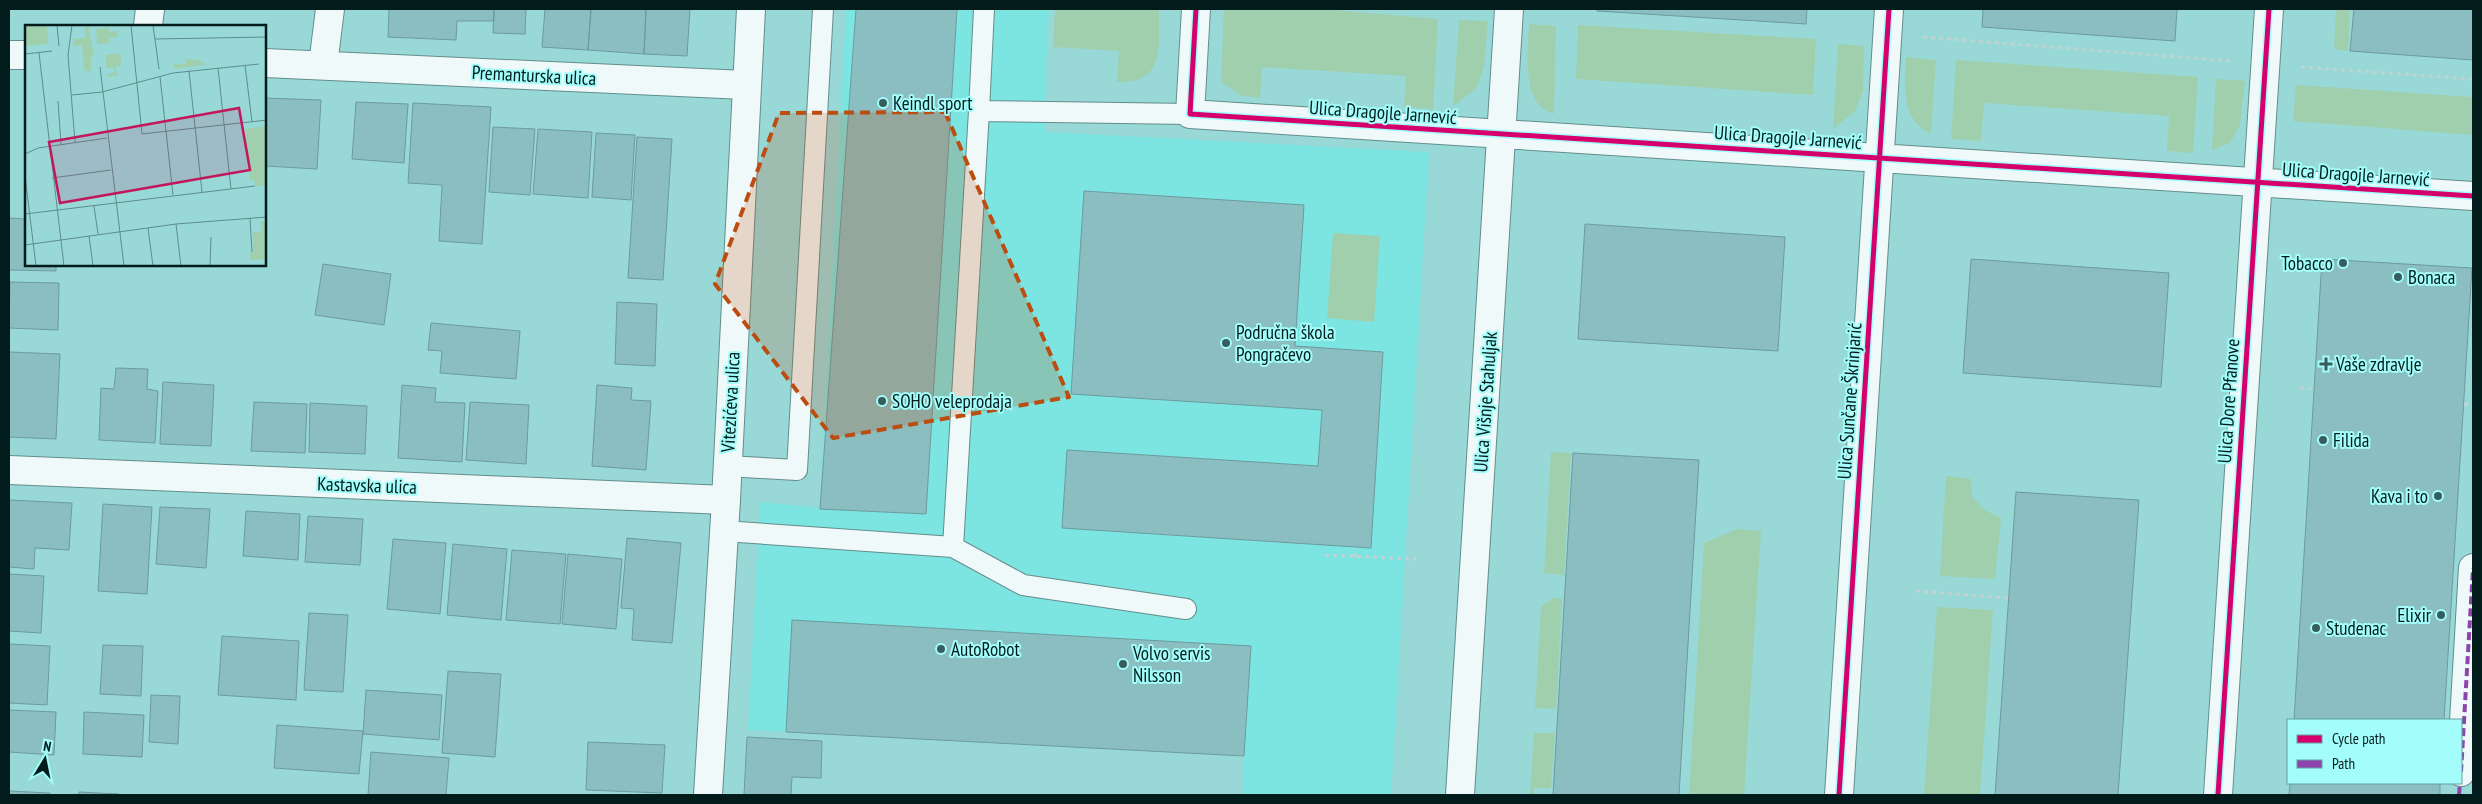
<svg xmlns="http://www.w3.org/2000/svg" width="2482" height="804" font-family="'PT Sans Narrow',sans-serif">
	<rect width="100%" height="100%" fill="#98d9d7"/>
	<path fill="#7ce4e1" d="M846,9H1049L1045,86L1046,132L1429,152L1391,795H1244L1243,756L748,730L760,502L820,508Z"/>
	<path fill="#9fcfad" d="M1055,9H1159C1158,45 1167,84 1117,82L1119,51L1053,47Z
		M1224,9H1323L1438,19L1433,109L1404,107L1406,76L1262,67L1260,98L1240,95L1221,82Z
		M2336,9H2350L2348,51L2334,49Z
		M1459,20L1488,21L1484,67L1476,89L1453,106Z
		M1529,24L1556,26L1554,114C1520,105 1528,50 1529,24Z
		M1578,25L1816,39L1813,95L1576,79Z
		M1838,44L1864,46L1863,91L1855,111L1833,129Z
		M1906,57L1936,60L1931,134C1900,119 1905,86 1906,57Z
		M1956,60L2198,77L2193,153L2167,151L2169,116L1984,103L1981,141L1951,139Z
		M2216,79L2245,81L2240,125L2230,143L2212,150Z
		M2296,85L2473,97V135L2293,121Z
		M1333,233L1380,236L1374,322L1327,318Z
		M1551,452L1571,453L1564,575L1544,573Z
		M1946,476L1971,479L1972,497L1986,511L2001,518L1995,579L1940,576Z
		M1737,529L1761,531L1744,795H1689L1704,543Z
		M1553,598L1562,599L1556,709L1535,708L1541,607Z
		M1937,607L1993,610L1980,795H1924Z
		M1534,733H1555L1551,788H1534V795H1530Z"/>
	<path fill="#8abec1" stroke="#6c9b9e" d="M389,9H494V21H457L456,40L388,37Z
		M494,9H526L525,34L493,33Z
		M545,9H591L588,50L542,47Z
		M591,9H646L644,54L588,50Z
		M646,9H690L687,56L644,54Z
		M856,9H957L926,514L820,509Z
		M1598,9H1807L1806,24L1597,11Z
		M1983,9H2177L2175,41L1982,27Z
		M2354,9H2473V60L2350,51Z
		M265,98L321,100L317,169L265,166Z
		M356,102L408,104L404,163L352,159Z
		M413,103L491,107L482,244L439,241L442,185L408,183Z
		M493,127L535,129L530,195L489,192Z
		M538,129L592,132L588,198L533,194Z
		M596,133L635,135L631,200L592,197Z
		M637,137L672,139L663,280L628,278Z
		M1084,191L1304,205L1295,346L1383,352L1371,548L1062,528L1067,450L1318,466L1322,410L1071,394Z
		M9,218L26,219V265H56V271L9,270Z
		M1585,224L1785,237L1778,351L1578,339Z
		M1971,259L2169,273L2161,387L1963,373Z
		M2322,259L2472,268L2444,720H2294Z
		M323,264L391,274L384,325L315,315Z
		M10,282L59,283L58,330L9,328Z
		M617,302L657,304L655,366L615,364Z
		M431,323L520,331L516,379L440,373L442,351L428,350Z
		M9,352L60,354L56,439L9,437Z
		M116,368L148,369L147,389L158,391L155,443L99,440L101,388L114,389Z
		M163,382L214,385L211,446L160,444Z
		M402,385L436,388L435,402L465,403L462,462L398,458Z
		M597,385L632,388L631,400L651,401L646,470L592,466Z
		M254,402L307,404L305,453L251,451Z
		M470,402L529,405L526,464L466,460Z
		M310,403L367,406L365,454L309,452Z
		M1573,453L1699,460L1679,795H1553Z
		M2016,492L2139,500L2118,795H1995Z
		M9,500L72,503L69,550L35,548L34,569L9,567Z
		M103,504L152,507L147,594L98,591Z
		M160,507L210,509L206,568L156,564Z
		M246,511L300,514L298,560L243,556Z
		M308,516L363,519L360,565L305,562Z
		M627,538L681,543L672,643L632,640L634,609L621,608Z
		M393,539L446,543L440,614L387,609Z
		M453,544L507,549L501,620L447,615Z
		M512,550L566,554L560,624L506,620Z
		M568,554L622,559L616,629L562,624Z
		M9,574L44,576L41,633L9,631Z
		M309,613L348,615L343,692L304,690Z
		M792,620L1251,646L1244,756L786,732Z
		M222,636L299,641L296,700L218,695Z
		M9,644L50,646L47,705L9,703Z
		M103,645L143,646L141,696L100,694Z
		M448,671L501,674L495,757L442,753Z
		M366,690L442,695L439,740L363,734Z
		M151,695L180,696L178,744L149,742Z
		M9,710L56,712L54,755L9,752Z
		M84,712L144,715L142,757L83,754Z
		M277,725L363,731L359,774L274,768Z
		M747,737L822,741L821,778L792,777L791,795H744Z
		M588,742L665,745L662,793L586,790Z
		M371,752L449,758L446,795H368Z
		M2290,783H2440V795H2289Z
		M9,791L50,793V795H9Z
		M79,792L119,794V795H79Z"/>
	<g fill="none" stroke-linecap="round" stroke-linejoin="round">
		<defs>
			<path id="service" d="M979,111L984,9
				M727,466L797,470L823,9
				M724,531L953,547L979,111L1190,114
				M953,547L1023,585L1186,609"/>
			<path id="pedestrian" d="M2461,772L2473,568"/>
			<path id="minor" d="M1196,9L1190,114L2473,196
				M148,26L150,9
				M9,55H26
				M265,63L745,85
				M323,65L330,9
				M9,470L726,500
				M1460,795L1509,9
				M1839,795L1889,9
				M2218,795L2269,9"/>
			<path id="tertiary" d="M708,795L726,500L751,9"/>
		</defs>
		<use href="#service" stroke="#638d8b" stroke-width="22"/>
		<use href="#pedestrian" stroke="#638d8b" stroke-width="30"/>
		<use href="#minor" stroke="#638d8b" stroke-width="30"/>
		<use href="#tertiary" stroke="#638d8b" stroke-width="30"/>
		<path stroke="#bfd4d3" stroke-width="3" stroke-dasharray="4 4" stroke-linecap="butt" d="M1923,37L2231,61
			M2301,67L2473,79
			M2300,388L2314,389
			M2464,404L2473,405
			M1325,555L1416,559
			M1355,557V548
			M1916,591L2009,598"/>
		<use href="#service" stroke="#f0f9f9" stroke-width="20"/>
		<use href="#pedestrian" stroke="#f0f9f9" stroke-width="28"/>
		<use href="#minor" stroke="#f0f9f9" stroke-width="28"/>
		<use href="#tertiary" stroke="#f0f9f9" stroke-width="28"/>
		<path stroke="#8e44ad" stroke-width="4" stroke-dasharray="8 4" stroke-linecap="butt" d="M2461,772L2473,568
			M2459,795L2460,783"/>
		<defs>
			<path id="cycleway" d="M1196,9L1190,114L2473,196
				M1839,795L1889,9
				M2218,795L2269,9"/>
		</defs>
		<use href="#cycleway" stroke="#a3fdfa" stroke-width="8"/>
		<use href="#cycleway" stroke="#d6006c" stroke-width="5"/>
	</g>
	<path fill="#ba4d0f" fill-opacity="0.2" stroke="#ba4d0f" stroke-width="4" stroke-dasharray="10 6" stroke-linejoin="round" d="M945,112L1069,397L833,438L715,284L779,113Z"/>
	<g fill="#365e5d" stroke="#a3fdfa" stroke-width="2">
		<circle cx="883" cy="103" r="5"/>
		<circle cx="2343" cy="263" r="5"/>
		<circle cx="2398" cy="277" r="5"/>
		<circle cx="1226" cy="343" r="5"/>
		<path d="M2323.5 356.5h5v5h5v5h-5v5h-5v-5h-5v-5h5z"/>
		<circle cx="882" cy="401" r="5"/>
		<circle cx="2323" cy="440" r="5"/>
		<circle cx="2438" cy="496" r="5"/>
		<circle cx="2441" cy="615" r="5"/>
		<circle cx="2316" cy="628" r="5"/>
		<circle cx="941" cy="649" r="5"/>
		<circle cx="1123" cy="664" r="5"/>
	</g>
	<g text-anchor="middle" stroke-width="4" stroke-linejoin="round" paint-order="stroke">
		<g font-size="19" fill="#021c1b" stroke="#a3fdfa">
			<text transform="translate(534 75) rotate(3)" y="7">Premanturska ulica</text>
			<text transform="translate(1383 112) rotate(4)" y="7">Ulica Dragojle Jarnević</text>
			<text transform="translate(1788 137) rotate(4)" y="7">Ulica Dragojle Jarnević</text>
			<text transform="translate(2356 174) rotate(4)" y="7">Ulica Dragojle Jarnević</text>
			<text transform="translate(1849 401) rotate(-86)" y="7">Ulica Sunčane Škrinjarić</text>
			<text transform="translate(2228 401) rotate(-86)" y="7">Ulica Dore Pfanove</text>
			<text transform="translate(730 402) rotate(-87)" y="7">Vitezićeva ulica</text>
			<text transform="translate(1485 402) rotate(-86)" y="7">Ulica Višnje Stahuljak</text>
			<text transform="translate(367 485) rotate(2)" y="7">Kastavska ulica</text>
		</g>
		<g font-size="19" fill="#021c1b" stroke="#a3fdfa" text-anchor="start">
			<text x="893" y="110">Keindl sport</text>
			<text x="2333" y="270" text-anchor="end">Tobacco</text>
			<text x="2408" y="284">Bonaca</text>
			<text x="1236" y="339">Područna škola<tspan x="1236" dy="22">Pongračevo</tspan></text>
			<text x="2336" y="371">Vaše zdravlje</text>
			<text x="892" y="408">SOHO veleprodaja</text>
			<text x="2333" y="447">Filida</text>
			<text x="2428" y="503" text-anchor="end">Kava i to</text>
			<text x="2431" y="622" text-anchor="end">Elixir</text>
			<text x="2326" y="635">Studenac</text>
			<text x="951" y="656">AutoRobot</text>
			<text x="1133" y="660">Volvo servis<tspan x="1133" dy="22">Nilsson</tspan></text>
		</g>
	</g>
	<g transform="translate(25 25)">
		<rect width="241" height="241" fill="#98d9d7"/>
		<path d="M0,0H22L23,19L0,21ZM60,0H63L69,31H66V46L63,47L59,44L57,20L47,21L49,14L60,13ZM84,2V7L92,6L93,12L84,13V18L72,19L71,4ZM95,28L97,40L91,41L92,51L83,52V49L90,47L89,43H81V30ZM161,34L176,35V38L185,39L149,44V39H161ZM241,101V160L230,161V156L225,155L220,104ZM236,196H241V234L225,235V228H228V207H236Z" fill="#9fcfad"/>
		<path fill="none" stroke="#5c8d8c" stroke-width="1" d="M32,0L34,21M47,0L43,30L50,117M106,0L117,109L242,95M128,0L134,44M130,14L242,12M14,28L39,241M0,29L27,26M220,40L227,97M75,42L99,241M193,43L206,164M164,46L177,167M135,52L148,170M47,70L77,67L148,48L234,39M33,76L36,119M0,129L13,123L82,113M0,151L11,241M27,153L86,145M69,181L73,209M0,189L230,161M225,193L227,227M151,199L156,241M123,203L128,241M64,211L68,241M0,220L151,199L242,192M185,241L186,212"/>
		<path fill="#c2185b" fill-opacity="0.15" stroke="#c2185b" stroke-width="2.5" d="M214,83L225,145L35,178L24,117Z"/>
		<rect width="241" height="241" fill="none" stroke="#021c1b" stroke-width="2.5"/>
	</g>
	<rect width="2482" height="804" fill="none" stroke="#021c1b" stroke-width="20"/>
	<rect x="2287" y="719" width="175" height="65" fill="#a3fdfa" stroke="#63a3a1"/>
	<rect x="2297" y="735" width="25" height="8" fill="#d6006c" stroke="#63a3a1"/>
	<text x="2332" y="744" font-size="15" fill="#021c1b">Cycle path</text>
	<rect x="2297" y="760" width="25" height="8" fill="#8e44ad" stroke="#63a3a1"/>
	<text x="2332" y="769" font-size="15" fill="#021c1b">Path</text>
	<g transform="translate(45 759) rotate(10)" stroke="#a3fdfa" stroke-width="4" paint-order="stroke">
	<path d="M0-4L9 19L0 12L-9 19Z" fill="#021c1b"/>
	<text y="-8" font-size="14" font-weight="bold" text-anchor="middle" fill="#021c1b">N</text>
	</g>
</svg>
